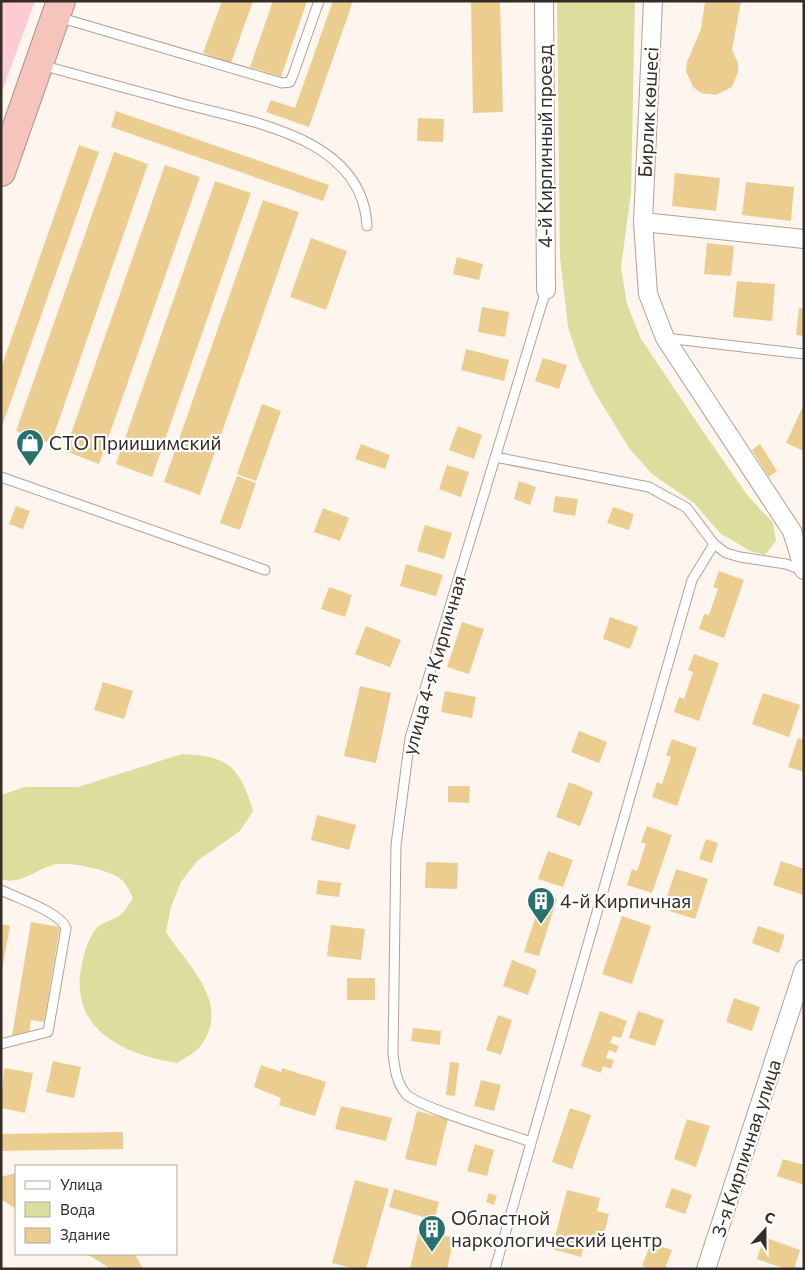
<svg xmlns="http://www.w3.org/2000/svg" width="805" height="1270" font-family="Commissioner,sans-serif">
	<rect width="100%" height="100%" fill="#fef5ee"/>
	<path fill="#fccbd4" d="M1,1H35L1,94Z"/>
	<path fill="#dbde9c" d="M557,1H635L631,193L621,267L627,304L641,339L704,433L748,496L773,523L776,541L765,555L750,551L720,533L694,503L652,474L629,448L594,391L579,360L568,327L560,257Z
		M182,754C229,756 240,767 253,811L240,831L197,861L181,882L171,907L166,932C187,965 231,1002 202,1044C197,1052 185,1058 177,1063C126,1055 70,1031 81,968C84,955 87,940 96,929C101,922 112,921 119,916C125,912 129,904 133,898C130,893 127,885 123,881C112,870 69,861 53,865C37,869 18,886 1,879V795L25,787H78Z"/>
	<path fill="#ebcd90" d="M222,1H253L231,63L203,53Z
		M273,1H307L281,77L250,67Z
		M333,1H353L309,127L266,112L271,100L295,108Z
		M471,1H500L503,112L473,113Z
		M705,1H741L732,50L738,63V72L732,87L716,95L701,93L693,87L686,71L687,62L701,29Z
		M116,111L329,185L323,201L111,127Z
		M418,118L444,119L443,142L417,141Z
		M79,145L99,152L1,429V368Z
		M114,152L148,164L51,443L16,431Z
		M165,165L200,177L99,464L65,451Z
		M675,173L720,178L716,211L672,206Z
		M215,181L251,193L152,477L116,464Z
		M746,182L794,187L791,221L742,215Z
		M263,200L299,212L200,495L164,482Z
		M311,238L347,251L326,310L290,297Z
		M707,243L734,246L731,276L704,274Z
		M457,257L483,264L479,280L453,274Z
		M737,281L775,284L772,321L733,317Z
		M482,307L509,312L505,337L478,332Z
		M799,308L804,309V336L796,335Z
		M466,349L509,360L504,381L461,370Z
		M543,358L567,365L559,389L535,381Z
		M262,404L281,411L256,481L237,474Z
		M804,404V451L786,443Z
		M458,426L482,435L474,459L449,450Z
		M361,444L390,455L385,469L355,459Z
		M760,444L777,471L769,477L752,450Z
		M447,465L469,472L461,497L439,489Z
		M237,476L256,483L240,530L220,523Z
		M519,481L536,487L530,505L514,499Z
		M555,496L578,499L575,516L553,512Z
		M16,506L30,511L23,529L9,524Z
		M613,507L634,514L629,530L607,523Z
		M323,508L349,518L340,541L314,532Z
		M425,525L452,533L444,559L417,551Z
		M406,564L443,575L436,596L400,586Z
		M719,571L744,580L724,638L699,629L704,614L709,615L718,589L713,587Z
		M329,587L352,595L345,617L321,609Z
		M610,617L638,627L630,649L603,639Z
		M462,622L484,629L469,674L447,667Z
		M366,626L401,640L390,667L355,654Z
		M694,654L719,663L699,721L674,712L679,697L684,699L693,672L688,670Z
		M103,682L133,691L124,719L94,710Z
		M360,686L391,693L376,763L344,756Z
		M445,691L476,697L472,718L441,712Z
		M763,693L800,705L789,737L752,724Z
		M579,731L607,742L599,763L571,752Z
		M798,738L804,740V772L788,767Z
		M672,739L697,748L677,806L652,797L657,782L662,784L671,757L666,755Z
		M569,782L593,792L580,826L556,817Z
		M448,786H470L469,803L448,802Z
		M317,815L356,825L349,850L311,840Z
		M647,826L672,835L652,893L627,885L632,869L637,871L646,844L641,842Z
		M706,839L718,843L712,863L699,859Z
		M548,851L573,860L563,887L538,879Z
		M781,861L804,869V895L773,885Z
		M426,862L458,863L457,889L425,888Z
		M676,869L708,879L695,919L663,909Z
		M318,880L341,883L339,897L316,894Z
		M543,894L557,899L539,956L524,952Z
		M622,916L651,926L632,984L602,974Z
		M31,922L60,927L44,1022L31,1020L29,1033L12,1036Z
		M1,924L10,926L2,970H1Z
		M331,925L365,929L361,960L327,956Z
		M758,926L785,935L779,953L752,943Z
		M512,960L537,970L528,995L503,986Z
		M347,978H375V1000H347Z
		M734,998L760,1007L752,1031L726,1022Z
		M600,1011L627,1021L621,1038L613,1036L610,1043L619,1046L616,1053L609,1050L606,1058L614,1060L611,1069L603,1066L601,1073L581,1066Z
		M638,1011L664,1020L655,1046L629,1038Z
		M498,1015L512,1020L501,1055L486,1050Z
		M413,1028L441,1031L440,1045L411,1041Z
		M53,1061L81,1067L74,1098L46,1092Z
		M450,1062L459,1063L455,1096L446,1095Z
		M261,1065L281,1072L282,1068L326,1082L315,1116L279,1105L281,1098L254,1087Z
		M4,1068L33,1073L25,1113L1,1108Z
		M481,1080L501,1085L494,1111L474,1106Z
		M341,1106L392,1118L386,1141L335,1129Z
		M570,1108L591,1115L572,1169L552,1162Z
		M417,1111L448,1119L436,1166L405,1159Z
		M687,1119L710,1126L696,1167L674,1159Z
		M123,1132V1149L1,1151V1134Z
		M475,1144L494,1150L487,1176L467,1171Z
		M783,1159L804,1165V1185L777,1176Z
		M16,1173V1209L1,1199V1177Z
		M355,1180L389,1189L366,1269H355L332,1263Z
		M672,1188L692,1195L685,1214L665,1207Z
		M394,1189L439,1202L434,1220L389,1207Z
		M567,1190L600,1198L597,1211L609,1214L602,1242L586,1238L581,1257L552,1249Z
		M489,1193L497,1196L494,1205L486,1202Z
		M419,1230L454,1238L447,1269H410Z
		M764,1237L800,1250L794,1269H786L757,1259Z
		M651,1243L672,1250L665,1269H649L642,1266Z
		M87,1254H135L143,1269H111Z"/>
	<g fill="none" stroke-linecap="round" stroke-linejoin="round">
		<defs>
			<path id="lane" d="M58,17L282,83L290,82L293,75L319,1
				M41,65C89,78 136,91 184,104C251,122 363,137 367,226
				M666,338L804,354
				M495,457L649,487L687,508L714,544L726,553L740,557L786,564L804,571
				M1,477L265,570
				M1,890C17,898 60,912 66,928L48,1032L1,1044
				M531,1142C509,1134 417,1107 406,1094C396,1082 395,1069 393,1054L396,845L410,738L546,290
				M495,1269L692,580L714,544"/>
			<path id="street" d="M544,1L546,290
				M653,1L643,222L648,294L665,338L792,531L804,570
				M643,222L804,239
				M706,1269L804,969"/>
			<path id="highway" d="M1,172L61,1"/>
		</defs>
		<use href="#lane" stroke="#b5a091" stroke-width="11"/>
		<use href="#street" stroke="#b5a091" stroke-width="20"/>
		<use href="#highway" stroke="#b18f86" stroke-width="30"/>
		<use href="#lane" stroke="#fff" stroke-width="9"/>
		<use href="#street" stroke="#fff" stroke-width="18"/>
		<use href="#highway" stroke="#f5c4ba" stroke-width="28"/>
	</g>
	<defs>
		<symbol id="shop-pin" viewBox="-11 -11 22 30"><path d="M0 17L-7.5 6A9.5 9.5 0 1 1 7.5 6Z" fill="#28716c" stroke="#fff"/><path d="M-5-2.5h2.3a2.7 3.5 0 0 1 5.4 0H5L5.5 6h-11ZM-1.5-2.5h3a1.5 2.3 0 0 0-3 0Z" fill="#fff"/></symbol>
		<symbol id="building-pin" viewBox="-11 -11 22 30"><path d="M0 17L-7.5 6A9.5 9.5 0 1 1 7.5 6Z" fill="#28716c" stroke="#fff"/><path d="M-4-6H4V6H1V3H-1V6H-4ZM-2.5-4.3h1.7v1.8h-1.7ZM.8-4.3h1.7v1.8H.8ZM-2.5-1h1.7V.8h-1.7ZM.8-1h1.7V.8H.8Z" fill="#fff"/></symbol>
	</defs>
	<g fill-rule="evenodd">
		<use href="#shop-pin" x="14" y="427" width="32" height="43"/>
		<use href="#building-pin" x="525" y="885" width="32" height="43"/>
		<use href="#building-pin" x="416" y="1213" width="32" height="43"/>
	</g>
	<g text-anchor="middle" stroke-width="4.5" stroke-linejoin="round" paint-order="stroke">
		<g font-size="19" fill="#342c26" stroke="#fff">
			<text transform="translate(648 112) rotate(-87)" y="7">Бирлик көшесі</text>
			<text transform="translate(545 146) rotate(-90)" y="7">4-й Кирпичный проезд</text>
			<text transform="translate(434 665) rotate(-74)" y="7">улица 4-я Кирпичная</text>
			<text transform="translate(746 1148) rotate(-72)" y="7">3-я Кирпичная улица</text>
		</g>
		<g font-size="19" fill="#342c26" stroke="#fff" text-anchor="start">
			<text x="49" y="450">СТО Приишимский</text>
			<text x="560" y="908">4-й Кирпичная</text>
			<text x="451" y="1225">Областной<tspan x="451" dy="22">наркологический центр</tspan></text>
		</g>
	</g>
	<rect width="805" height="1270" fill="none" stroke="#342c26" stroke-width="5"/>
	<rect x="15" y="1165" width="162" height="90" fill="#ffffff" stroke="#aeaba8"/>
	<rect x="25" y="1181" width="25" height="8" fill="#ffffff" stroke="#aeaba8"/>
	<text x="60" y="1190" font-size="15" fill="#342c26">Улица</text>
	<rect x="25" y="1202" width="25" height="15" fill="#dbde9c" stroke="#aeaba8"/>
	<text x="60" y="1215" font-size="15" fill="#342c26">Вода</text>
	<rect x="25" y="1228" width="25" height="15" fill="#ebcd90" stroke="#aeaba8"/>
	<text x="60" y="1240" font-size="15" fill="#342c26">Здание</text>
	<g transform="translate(765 1230) rotate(21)" stroke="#ffffff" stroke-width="4" paint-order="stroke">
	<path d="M0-4L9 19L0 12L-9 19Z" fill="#342c26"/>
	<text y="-8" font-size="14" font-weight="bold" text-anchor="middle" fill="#342c26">С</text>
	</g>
</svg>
